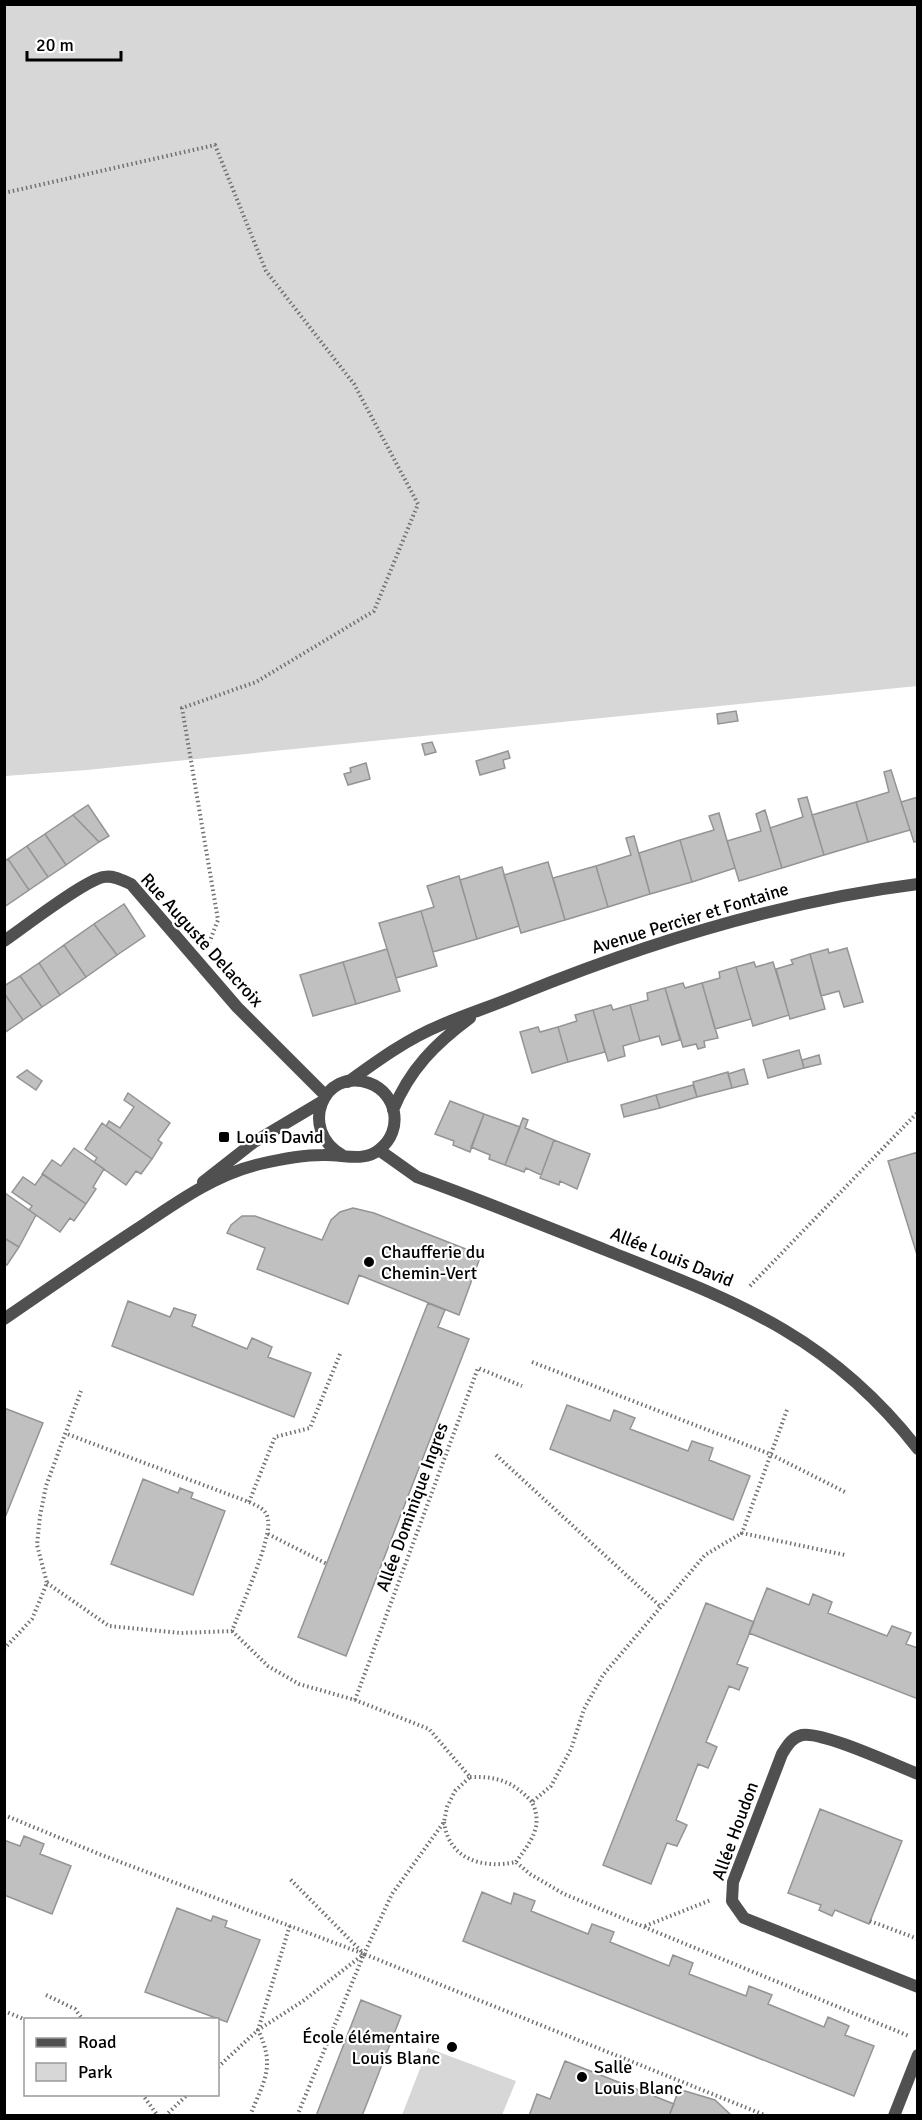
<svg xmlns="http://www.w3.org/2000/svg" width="922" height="2120" font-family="Signika,sans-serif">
	<rect width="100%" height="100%" fill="#fff"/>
	<path fill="#d7d7d7" d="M5,4L917,5V686L87,770L5,776Z
		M428,2048L516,2081L502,2115H402Z"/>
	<path fill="#c0c0c0" stroke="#949494" stroke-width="1.5" d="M736,711L738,721L718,724L717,714Z
		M432,742L436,752L425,755L422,744Z
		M508,751L510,758L503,760L505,768L480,775L476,761Z
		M366,763L370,779L348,785L344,774L351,772L350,768Z
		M891,770L910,830L868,842L856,802L889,792L884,772Z
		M807,797L824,855L782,868L770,828L803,817L798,799Z
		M918,797V841L914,842L901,802Z
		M856,802L868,842L824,855L812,815Z
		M88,805L109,836L99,842L73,815Z
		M765,810L782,868L739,881L727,841L761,831L756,814Z
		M719,813L735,868L692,882L680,840L714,830L709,816Z
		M73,815L99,842L66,865L45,834Z
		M45,834L66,865L48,877L27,846Z
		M634,836L650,894L608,907L596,866L631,855L626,838Z
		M680,840L692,882L650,894L639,853Z
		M27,846L48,877L29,890L8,859Z
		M8,859L29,890L4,907V861Z
		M548,862L565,920L521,933L504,875Z
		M596,866L608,907L565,920L553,878Z
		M502,867L519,926L477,939L460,880Z
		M459,876L477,939L433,952L421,911L434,907L427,886Z
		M124,904L145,936L117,955L94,924Z
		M421,911L437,966L396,978L379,923Z
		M94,924L117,955L86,977L64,945Z
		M64,945L86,977L60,995L39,963Z
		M847,948L863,1002L844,1007L839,991L821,996L810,954L828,949L829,953Z
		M387,949L400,991L356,1004L343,962Z
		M810,954L825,1009L790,1019L776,969L793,964L791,960Z
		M343,962L356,1004L313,1016L300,975Z
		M754,962L756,967L773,962L789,1015L753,1026L736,967Z
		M39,963L60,995L42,1007L20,976Z
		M736,967L751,1019L715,1029L702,983L720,978L719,972Z
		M20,976L42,1007L23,1020L4,993V986Z
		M683,983L685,988L702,983L718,1038L704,1041L705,1047L698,1049L696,1044L683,1047L665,988Z
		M665,988L680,1040L662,1045L659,1036L640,1041L630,1005L648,1000L647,993Z
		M4,993L23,1020L4,1033Z
		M611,1005L613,1010L630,1005L640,1041L623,1046L625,1056L608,1061L593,1010Z
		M593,1010L605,1052L568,1062L558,1027L577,1021L575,1015Z
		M538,1027L540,1032L558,1027L568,1062L532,1073L520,1032Z
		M799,1050L804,1068L768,1078L763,1060Z
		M819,1055L821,1064L804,1068L802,1060Z
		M744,1069L748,1084L732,1088L728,1074Z
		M27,1070L42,1081L36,1090L17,1077Z
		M728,1072L732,1088L697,1097L693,1082Z
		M693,1085L697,1097L660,1108L656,1095Z
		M128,1093L170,1123L158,1140L162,1143L152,1159L106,1126L109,1121L120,1128L134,1107L124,1100Z
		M656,1095L660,1108L624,1117L621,1105Z
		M450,1101L484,1114L470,1152L453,1145L454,1141L435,1134Z
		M484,1114L520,1127L505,1165L489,1159L490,1155L471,1147Z
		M523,1118L528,1120L525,1128L554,1140L541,1175L526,1168L524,1172L505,1165Z
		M102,1123L152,1159L141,1174L136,1171L126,1185L94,1162L97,1158L85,1149Z
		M554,1140L590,1154L577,1189L560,1181L559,1185L540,1178Z
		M74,1148L104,1169L93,1187L96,1189L86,1204L42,1174L52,1160L61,1166Z
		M918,1152V1258L888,1161Z
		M43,1174L86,1204L74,1221L70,1218L60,1232L29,1210L32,1206L12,1192L23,1177L35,1185Z
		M5,1193L36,1215L19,1247L4,1238Z
		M353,1208L374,1213L481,1255L459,1315L359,1275L348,1304L257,1269L265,1248L227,1233L231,1225L242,1216H255L322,1240L331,1220L340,1212Z
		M4,1238L19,1247L7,1265L4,1263Z
		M128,1301L170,1317L174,1308L196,1315L192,1326L247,1349L252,1338L272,1347L268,1357L311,1373L294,1417L112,1346Z
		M428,1303L445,1310L438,1327L469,1339L346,1656L298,1637Z
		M567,1405L610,1421L614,1410L635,1418L630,1429L688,1451L692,1441L713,1448L709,1460L750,1476L733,1520L550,1449Z
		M4,1408L43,1423L4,1520Z
		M143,1479L178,1493L180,1488L193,1493L191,1498L225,1511L193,1595L111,1564Z
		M767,1588L809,1605L813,1594L832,1602L828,1613L887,1636L892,1626L911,1633L906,1644L918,1648V1699L749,1633Z
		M706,1603L754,1622L737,1664L748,1668L739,1690L729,1686L706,1742L717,1747L708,1768L698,1764L676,1820L687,1825L677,1846L667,1843L651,1884L603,1865Z
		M820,1809L902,1841L869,1924L835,1910L832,1916L819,1910L821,1905L788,1893Z
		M24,1836L44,1844L40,1854L71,1866L52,1914L4,1895V1840L20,1846Z
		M482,1892L511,1904L514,1893L535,1901L531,1911L588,1934L592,1924L614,1932L610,1942L669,1966L673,1955L693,1963L689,1974L746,1996L749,1986L772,1995L768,2004L824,2027L828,2017L849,2026L845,2035L874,2046L854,2096L463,1941Z
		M177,1908L211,1921L213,1916L227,1921L225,1927L260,1940L227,2022L145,1992Z
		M361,2000L401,2016L362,2116H316Z
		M565,2061L674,2104L669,2116H529L537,2094L550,2099Z
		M685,2091L715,2100L732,2116H669L678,2092Z"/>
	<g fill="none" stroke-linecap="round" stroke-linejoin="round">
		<path stroke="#727272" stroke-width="4" stroke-dasharray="1.5 3" stroke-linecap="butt" d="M4,193L215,145L266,271L354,384L418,504L374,611L256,682L182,708L218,920L209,943
			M750,1286L918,1112
			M532,1362L770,1454L845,1492
			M787,1410L742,1533L845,1555
			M496,1455L661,1607
			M249,1502L275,1437L310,1428L340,1354
			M268,1534L327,1564
			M47,1583L109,1626L181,1633L232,1631C240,1609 272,1539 268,1520C267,1509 257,1506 249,1502L67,1434
			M232,1631L268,1666L299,1684L355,1700L429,1729L470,1777L455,1791L447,1807L444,1822L392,1894L364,1954L289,1878
			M4,1649L32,1619L47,1583L37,1545L40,1516L46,1486L81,1391
			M355,1700L478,1368L522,1386
			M470,1777C497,1776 514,1782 532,1802
			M4,1815L99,1854L364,1954L767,2116
			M444,1822C449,1860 483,1869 516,1862L530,1874L564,1894L909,2036
			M516,1862C530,1842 544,1827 532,1802L551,1786L571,1749L584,1709L603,1675L705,1555L742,1533
			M870,1921L918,1939
			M645,1926L711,1900
			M46,1995L75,2009L83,2020
			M4,2011L26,2020
			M218,2067L258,2030L303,2001L364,1954
			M142,2094L158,2116
			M165,2116L188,2094
			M250,2116C264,2080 276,2067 258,2030L290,1925
			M297,2116L364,1954"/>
		<path stroke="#505050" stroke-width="12" d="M4,941C23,928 86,879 104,877C113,875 122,880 131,884L237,1007L326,1096
			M348,1082C377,1061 407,1039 441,1025C467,1014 495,1005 521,994C649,942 781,901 918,884
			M393,1110C410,1069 435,1044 470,1018
			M379,1150L417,1177C481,1200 545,1226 608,1251C737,1302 829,1335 918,1449
			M203,1182L254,1142L323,1101
			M4,1319C49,1288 94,1257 140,1227C177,1202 216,1174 260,1164C281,1159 303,1155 323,1155C343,1154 364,1163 380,1149C404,1130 397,1093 369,1083C323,1067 298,1130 342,1155
			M918,1774C895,1765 822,1731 802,1735C792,1737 787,1746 782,1754L733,1882L732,1901L744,1918L918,1987
			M894,2116L918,2055"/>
	</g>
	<g fill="#000" stroke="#fff" stroke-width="2">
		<rect x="218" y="1131" width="12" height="12" rx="3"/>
		<circle cx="369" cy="1262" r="6"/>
		<circle cx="452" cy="2047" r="6"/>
		<circle cx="582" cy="2077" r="6"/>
	</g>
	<g text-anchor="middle" stroke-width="4.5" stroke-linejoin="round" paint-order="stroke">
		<g font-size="18" fill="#000" stroke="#fff">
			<text transform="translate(690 918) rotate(-17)" y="6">Avenue Percier et Fontaine</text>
			<text transform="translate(202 940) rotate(48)" y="6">Rue Auguste Delacroix</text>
			<text transform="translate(672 1257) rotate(22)" y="6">Allée Louis David</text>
			<text transform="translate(412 1507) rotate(-70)" y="6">Allée Dominique Ingres</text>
			<text transform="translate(735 1831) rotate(-70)" y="6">Allée Houdon</text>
		</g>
		<g font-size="18" fill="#000" stroke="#fff" text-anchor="start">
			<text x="236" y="1143">Louis David</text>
			<text x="381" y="1258">Chaufferie du<tspan x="381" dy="21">Chemin-Vert</tspan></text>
			<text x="440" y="2043" text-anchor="end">École élémentaire<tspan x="440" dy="21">Louis Blanc</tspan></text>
			<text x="594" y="2073">Salle<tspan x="594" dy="21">Louis Blanc</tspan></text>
		</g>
	</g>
	<rect width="922" height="2120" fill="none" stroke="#000000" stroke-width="12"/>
	<rect x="24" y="2018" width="195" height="78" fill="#ffffff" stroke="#999999" stroke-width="1.5"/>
	<rect x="36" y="2038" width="30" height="9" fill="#505050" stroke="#999999" stroke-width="1.5"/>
	<text x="78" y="2048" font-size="18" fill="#000000">Road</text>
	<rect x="36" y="2063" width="30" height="18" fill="#d7d7d7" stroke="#999999" stroke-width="1.5"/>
	<text x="78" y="2078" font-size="18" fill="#000000">Park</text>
	<path d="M27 51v9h94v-9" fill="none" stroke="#000000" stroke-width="3"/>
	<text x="36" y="51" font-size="18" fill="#000000" stroke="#ffffff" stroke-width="4.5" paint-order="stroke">20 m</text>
</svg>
